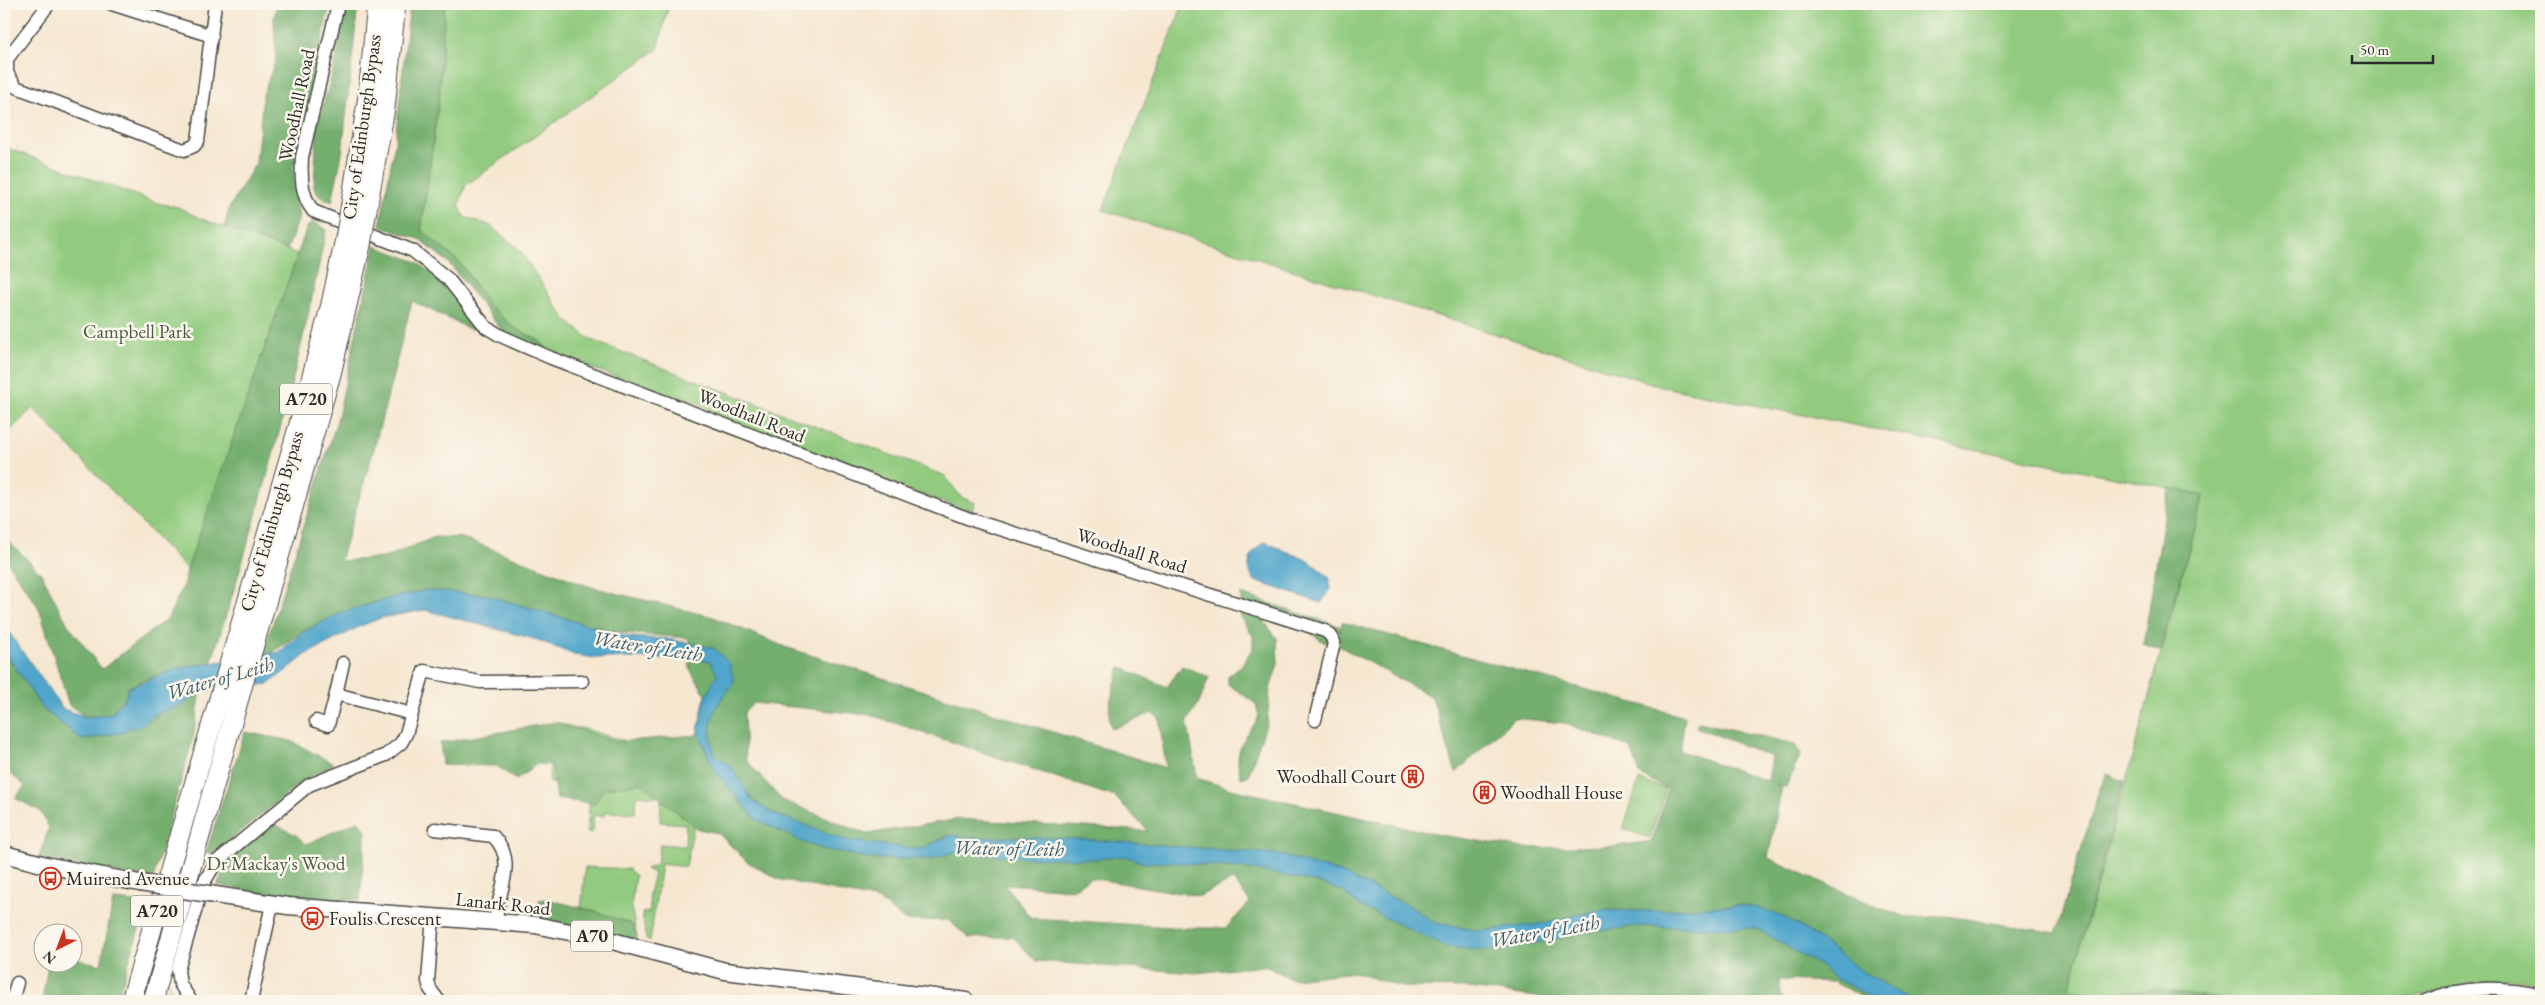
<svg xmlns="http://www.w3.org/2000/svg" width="2545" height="1005" font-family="'EB Garamond',serif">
	<rect width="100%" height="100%" fill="#fbf7ec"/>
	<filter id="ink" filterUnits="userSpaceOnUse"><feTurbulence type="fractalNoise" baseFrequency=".02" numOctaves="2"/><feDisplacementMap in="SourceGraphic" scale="10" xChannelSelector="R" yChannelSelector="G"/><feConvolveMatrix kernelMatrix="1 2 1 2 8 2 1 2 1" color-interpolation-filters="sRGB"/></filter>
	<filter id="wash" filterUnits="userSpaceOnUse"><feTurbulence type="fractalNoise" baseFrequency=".0096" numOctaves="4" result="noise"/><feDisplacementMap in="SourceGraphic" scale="20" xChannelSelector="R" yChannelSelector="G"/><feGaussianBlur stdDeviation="1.12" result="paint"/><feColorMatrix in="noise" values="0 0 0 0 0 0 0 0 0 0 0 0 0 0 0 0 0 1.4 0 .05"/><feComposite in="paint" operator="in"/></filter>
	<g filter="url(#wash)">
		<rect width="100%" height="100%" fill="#f6e7d1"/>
		<path fill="#92cb7f" stroke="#5e7b55" d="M445,4H669L658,49L466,185L459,204L464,217L489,225L519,249L566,320L591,340L945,476L961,497L975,503L971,512L880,480L877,473L832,455L825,458L712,414C704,403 687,396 674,398L550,353L541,342L513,327L488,304L460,263L421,230L439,97Z
			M1183,4H2541V983L2512,979L2485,980L2397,1001H2236L2158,990L2090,993L2069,989L2204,495L1663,387L1103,210Z
			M4,147L157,203L178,207L199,218L298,254L187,570L33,408L4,437Z
			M551,727L582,728L632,743L695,819L686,867L661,864L650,941L646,940L642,913L650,912L649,894L654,873L646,869L657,864L660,844L685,846L686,824L660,822L661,797L637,795L635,813L605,812L604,816L595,815L593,819L592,833L587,832L591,784L549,783Z
			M1639,780L1666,789L1650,838L1623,829Z
			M585,867L629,869L635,876L631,907L637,937L580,920Z"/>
		<path fill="#75af6e" stroke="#506d4c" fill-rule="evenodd" d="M277,4H330L293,168L299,218L287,250L224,227L230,206L256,163L263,95L276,59L274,18Z
			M347,4H358L342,153L332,202L320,197L314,189L317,126L334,68Z
			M410,4H445L439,97L421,230L460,263L488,304L513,327L541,342L550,353L503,332L448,262L419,239L380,226L395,142Z
			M313,222L326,229C298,376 256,521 211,663C182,668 153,674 128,688L126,697L111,714L86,717L69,705L39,608L4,557V537L41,573L68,625L102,669L168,618L184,584L187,570L307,227Z
			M375,246L417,262L448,287L476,326L472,330L412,301L374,449L340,561L384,558L435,537L463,538L591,587L713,617L785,647L1166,768L1159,718L1152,713L1112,729C1104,711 1115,685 1120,667L1167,687L1182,666L1209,677L1199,703L1187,721L1197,778L1231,789L1440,835L1523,848L1617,846L1652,841L1668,789L1640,775L1631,748L1564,723L1514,718L1456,773L1432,697L1339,646L1340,636L1325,643L1298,624L1263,620L1277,638L1278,664L1270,689L1267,722L1248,776L1241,778C1232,747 1245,742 1259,716L1256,704L1228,684V676L1241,666L1253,648V636L1241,618V594L1339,626L1340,633L1342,622L1685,717L1680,751L1768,781L1772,757L1696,727L1699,722L1794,744L1801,754L1786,787L1776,784L1782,787L1768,858L1880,908L1910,918L1947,916L2056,933L2099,790L2107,774L2124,781L2069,989L2090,993L2158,990L2236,1001H1868L1834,982L1779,980L1780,995L1787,1001H1566L1469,988L1401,987L1354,972L1293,979L1265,966L1195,973L1036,961L1013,937L969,938L948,920L906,921L878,900L778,879L746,861L718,833L698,829L641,783L603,789L595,804L557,799L552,765L537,764L516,780L497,766L442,765L440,743L556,722L617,742L697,735L706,695L690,670L689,638L624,633L520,610L368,606L305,630L261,660L337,421ZM754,703L871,715L1115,797L1148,831L959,819L866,834L782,800L746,760L744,712ZM1090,878L1199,896L1233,880L1250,902L1226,928H1185L1031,918L1004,884L1073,889Z
			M2169,488L2204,495L2160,651L2143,645Z
			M7,655L41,707L82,740L152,719L158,713L181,706L201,691L193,738L153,879L39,858L49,827L40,811L15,798L25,786L4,768V658Z
			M245,732L291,741L334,764L305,779L213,854L206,852Z
			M358,821L366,830L360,900L272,896L218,885L224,865L259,832L274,824L296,835L306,844Z
			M546,899L594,911L632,924L637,937L634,946L537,922L539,900Z
			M113,900L147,903L117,1001H42L48,963L72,962L73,958L101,965Z
			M169,978L173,993L180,1001H163Z
			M2514,993L2541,999V1001H2439L2452,997Z"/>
		<path fill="#4fa5cb" stroke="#3d687b" d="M1265,542L1309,561L1329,577L1331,589L1321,603L1255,581C1243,566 1250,551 1265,542Z
			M427,590L486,595L628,637L667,639L714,648L730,664L734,682C713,709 705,721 715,755L732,767L752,800L774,814L842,839L875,844L921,849L950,835L971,838L1009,837L1083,839L1277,854L1341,873L1408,905L1435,923L1480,931L1539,924L1600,910L1648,911L1737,905L1755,907L1782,916L1809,932L1862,971L1913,1001H1877L1835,978L1817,964L1756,928L1638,926L1581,933L1504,950H1476L1447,947L1358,905L1344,892L1320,883L1250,869L1172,862L1144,863L1125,856L1098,859L1034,858L954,852L932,859H873L823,849L802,842L756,819L716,773L698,732L704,701L717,674L710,661L684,658H595L574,655L538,640L425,610L381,618L361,626L307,654L269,684L201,691L181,706L158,713L135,729L131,727L123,732L82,740L41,707L4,650V625L63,709L87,717L111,714L126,697L128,688L179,668L279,652L303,632L340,613L391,598Z"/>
	</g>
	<g filter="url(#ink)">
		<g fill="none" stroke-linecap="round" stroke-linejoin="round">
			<defs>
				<path id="minor" d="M49,4L7,59V73L16,87L184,150L194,146L198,141L215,4
					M112,4L212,36
					M338,4L302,157C301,177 301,195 313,211L413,251L448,279L486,327L501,336L551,358L975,521L1325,631L1331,636L1334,643L1315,720
					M336,694L343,663
					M316,721L328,725L336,694L412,714
					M435,829L493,836C519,862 497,891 496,921
					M433,916L428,981L430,989L439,1001
					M12,1001L17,983
					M191,1001L180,984L178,970L203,884L216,862L309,785L386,755L401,743L406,734L424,671L480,682L582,681
					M251,1001L272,904
					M2425,1001C2461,986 2504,986 2541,995"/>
				<path id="major" d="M4,854L46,865L140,883
					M215,895L288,906L535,925L605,939L725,971L966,1001"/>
				<path id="highway" d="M351,204L368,96L377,4
					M367,209L385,108L396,4
					M131,1001L298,428L331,304L345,239
					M153,1001L331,374L361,245"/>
			</defs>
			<use href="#minor" stroke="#494744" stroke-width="15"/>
			<use href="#major" stroke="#494744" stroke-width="19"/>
			<use href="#highway" stroke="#494744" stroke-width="21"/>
			<use href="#minor" stroke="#fff" stroke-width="12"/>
			<use href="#major" stroke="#fff" stroke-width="16"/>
			<use href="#highway" stroke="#fff" stroke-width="19"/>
			<defs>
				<path id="major-bridge" d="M140,883L215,895"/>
				<path id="highway-bridge" d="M345,239L351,204
					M361,245L367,209"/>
			</defs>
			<use href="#major-bridge" stroke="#494744" stroke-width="19" stroke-linecap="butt"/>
			<use href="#highway-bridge" stroke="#494744" stroke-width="21" stroke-linecap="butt"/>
			<use href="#major-bridge" stroke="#fff" stroke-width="16"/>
			<use href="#highway-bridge" stroke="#fff" stroke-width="19"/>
		</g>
	</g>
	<defs>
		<symbol id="building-ring" viewBox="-11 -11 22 22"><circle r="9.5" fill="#fbf7ec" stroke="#c8321e" stroke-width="1.5"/><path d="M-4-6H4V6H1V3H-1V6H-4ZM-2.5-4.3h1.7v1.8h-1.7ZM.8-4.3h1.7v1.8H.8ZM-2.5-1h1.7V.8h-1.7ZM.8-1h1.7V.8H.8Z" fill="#c8321e"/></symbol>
		<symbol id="bus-ring" viewBox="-11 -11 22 22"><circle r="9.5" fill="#fbf7ec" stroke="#c8321e" stroke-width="1.5"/><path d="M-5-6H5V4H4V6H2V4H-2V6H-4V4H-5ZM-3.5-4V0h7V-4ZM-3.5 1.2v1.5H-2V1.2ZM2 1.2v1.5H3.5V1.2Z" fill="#c8321e"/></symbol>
	</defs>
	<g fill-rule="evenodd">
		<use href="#building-ring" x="1400" y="764" width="25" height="25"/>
		<use href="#building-ring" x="1472" y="780" width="25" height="25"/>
		<use href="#bus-ring" x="38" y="866" width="25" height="25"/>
		<use href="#bus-ring" x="300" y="906" width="25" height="25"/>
	</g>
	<g text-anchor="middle" stroke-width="5" stroke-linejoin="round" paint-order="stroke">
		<g fill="#fbf7ec" stroke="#696865" stroke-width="1">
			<rect x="280" y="383.5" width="52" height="31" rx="4"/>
			<rect x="131" y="895.5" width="52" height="31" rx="4"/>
			<rect x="571" y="920.5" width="42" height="31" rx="4"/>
		</g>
		<g font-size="18" font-weight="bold" fill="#2b2b2b">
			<text x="306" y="405">A720</text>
			<text x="157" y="917">A720</text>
			<text x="592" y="942">A70</text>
		</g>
		<g font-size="19" fill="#2b2b2b" stroke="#fbf7ec">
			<text transform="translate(296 105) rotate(-78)" y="7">Woodhall Road</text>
			<text transform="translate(361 127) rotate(-82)" y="7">City of Edinburgh Bypass</text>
			<text transform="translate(752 415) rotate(22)" y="7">Woodhall Road</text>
			<text transform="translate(271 521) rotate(-74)" y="7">City of Edinburgh Bypass</text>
			<text transform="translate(1132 550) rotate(17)" y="7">Woodhall Road</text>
			<text transform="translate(503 903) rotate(6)" y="7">Lanark Road</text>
		</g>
		<g font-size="19" fill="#4a5b44" stroke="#fbf7ec">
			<text x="137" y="338">Campbell Park</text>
			<text x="276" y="870">Dr Mackay's Wood</text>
		</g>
		<g font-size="19" fill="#2b2b2b" stroke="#fbf7ec" text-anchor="start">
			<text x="1396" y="783" text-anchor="end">Woodhall Court</text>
			<text x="1500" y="799">Woodhall House</text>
			<text x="66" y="885">Muirend Avenue</text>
			<text x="329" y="925">Foulis Crescent</text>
		</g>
		<g font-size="20" font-style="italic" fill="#395c6b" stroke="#fbf7ec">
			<text transform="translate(648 646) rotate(9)" y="7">Water of Leith</text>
			<text transform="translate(220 678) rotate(-16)" y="7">Water of Leith</text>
			<text transform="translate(1009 848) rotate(1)" y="7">Water of Leith</text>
			<text transform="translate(1545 931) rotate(-10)" y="7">Water of Leith</text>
		</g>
	</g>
	<rect width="2545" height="1005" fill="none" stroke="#fbf7ec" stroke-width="20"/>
	<g transform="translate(58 948) rotate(222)"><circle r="24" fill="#fbf7ec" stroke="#a8a59f"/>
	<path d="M0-4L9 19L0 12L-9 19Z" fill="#c8321e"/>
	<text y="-8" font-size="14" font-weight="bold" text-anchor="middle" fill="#2b2b2b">N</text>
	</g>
	<path d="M2352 55v8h81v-8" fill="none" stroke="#2b2b2b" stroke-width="2.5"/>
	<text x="2360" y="55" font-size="15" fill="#2b2b2b" stroke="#fbf7ec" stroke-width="4" paint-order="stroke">50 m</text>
</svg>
